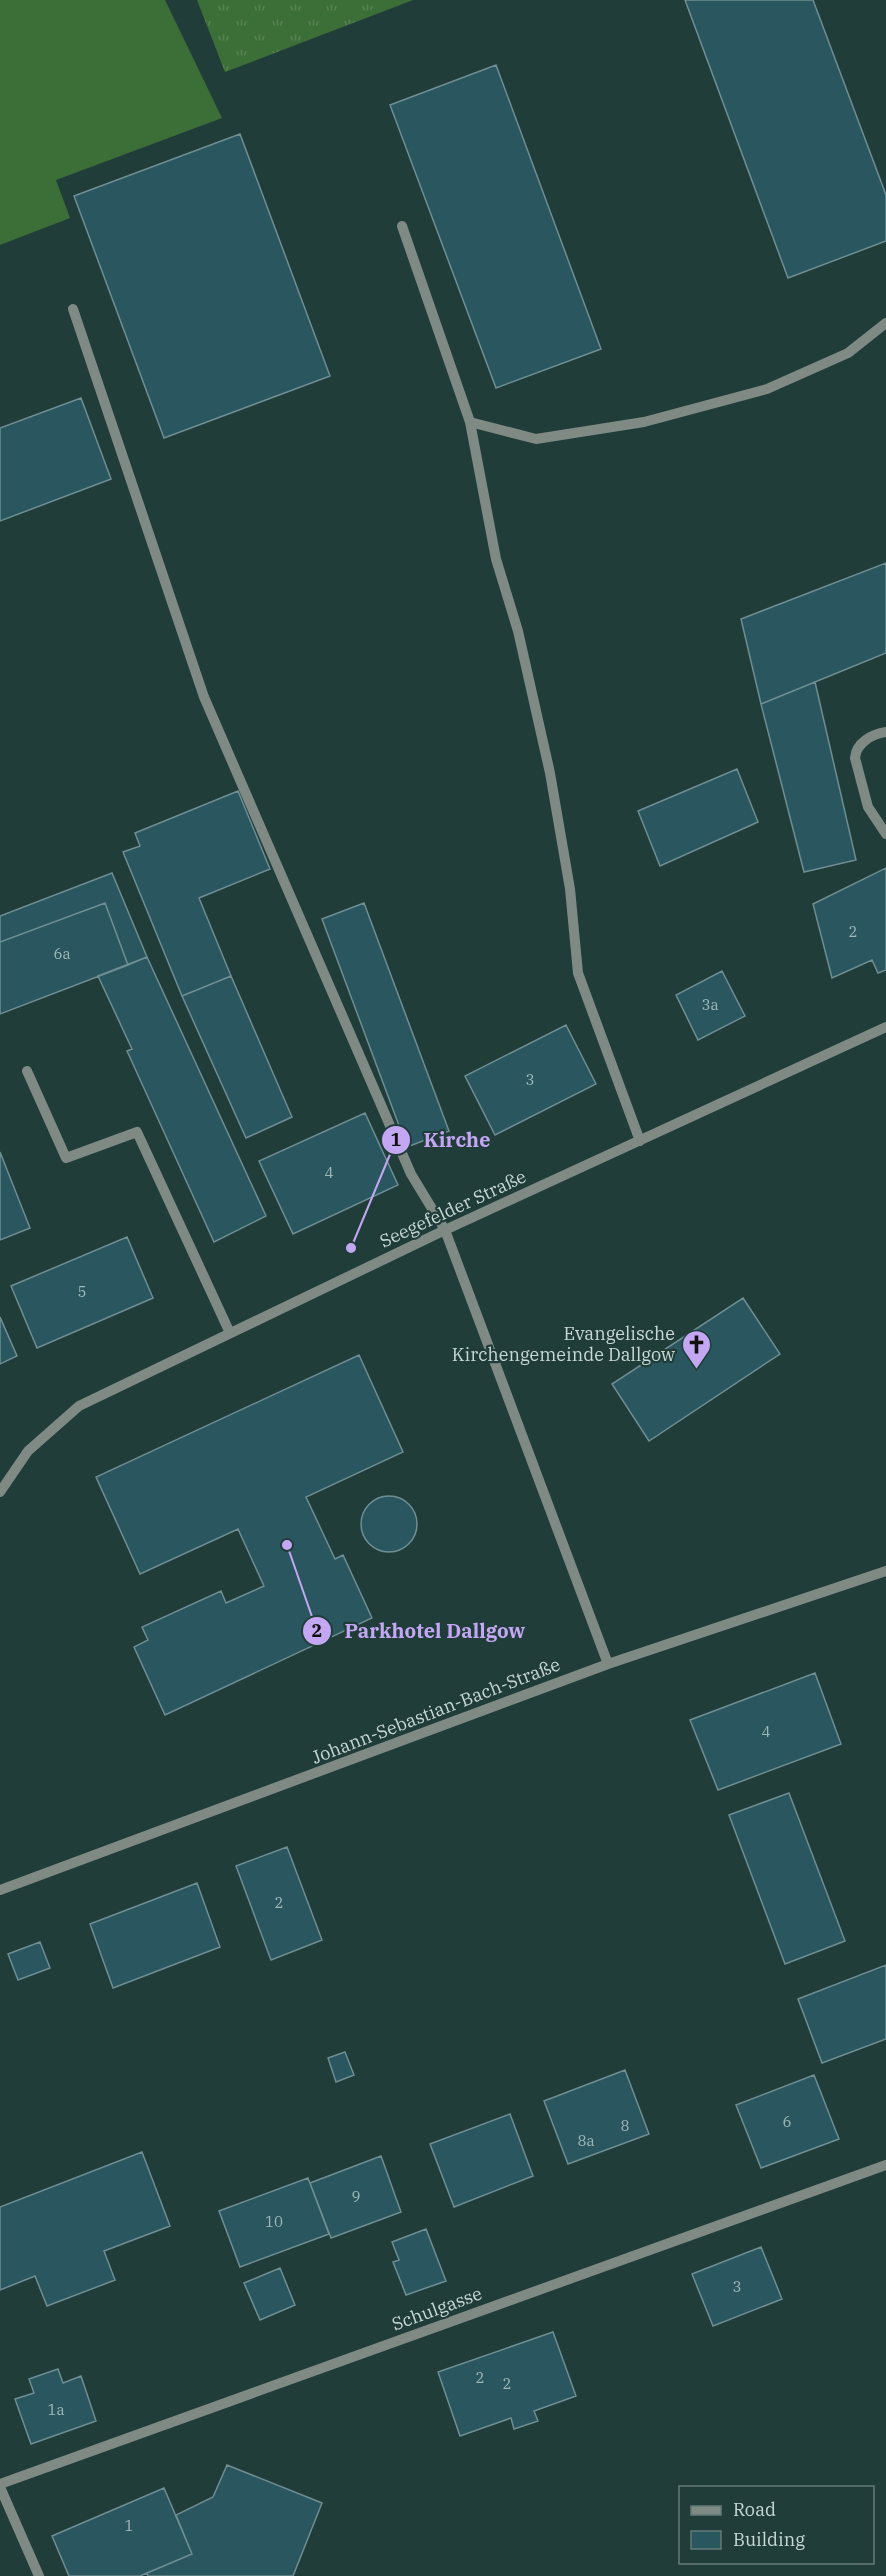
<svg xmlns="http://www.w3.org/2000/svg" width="886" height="2576" font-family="'IBM Plex Serif',serif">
	<defs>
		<pattern id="grass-tufts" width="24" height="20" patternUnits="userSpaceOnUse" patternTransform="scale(1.5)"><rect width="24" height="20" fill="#3c6e37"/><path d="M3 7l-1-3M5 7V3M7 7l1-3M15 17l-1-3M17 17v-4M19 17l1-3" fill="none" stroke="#578253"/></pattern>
	</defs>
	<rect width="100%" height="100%" fill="#203d3a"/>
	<path fill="url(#grass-tufts)" d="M197,0H413L225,72Z"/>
	<path fill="#3c6e37" d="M0,0H165L222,118L56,180L70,218L0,245Z"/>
	<path fill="#2a575f" stroke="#6f8e93" stroke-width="1.5" d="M685,0H813L886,195V241L788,278Z
		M496,65L601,349L496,388L390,105Z
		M240,134L330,376L164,438L74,196Z
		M81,398L111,479L0,521V428Z
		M886,563V653L761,704L741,619Z
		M815,682L856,860L804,872L761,704Z
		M737,769L758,822L660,866L638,811Z
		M238,791L270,869L199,898L231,976L182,996L123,852L140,846L135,833Z
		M886,868V970L878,973L872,960L832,978L813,904Z
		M112,873L147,957L128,965L105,903L0,942V916Z
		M105,903L128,965L0,1014V942Z
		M364,903L449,1131L407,1147L322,919Z
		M147,957L266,1216L214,1242L127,1051L132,1049L98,976Z
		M722,971L745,1016L698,1040L676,995Z
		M231,976L292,1117L246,1138L182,996Z
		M566,1025L596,1084L495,1135L465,1076Z
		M365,1113L398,1185L293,1234L259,1161Z
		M0,1152L30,1228L0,1240Z
		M127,1237L153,1298L37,1348L11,1286Z
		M743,1298L780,1354L649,1441L612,1384Z
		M0,1317L17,1356L0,1364Z
		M359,1355L403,1452L306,1497L335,1559L343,1555L372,1618L165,1715L134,1647L148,1640L142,1627L221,1591L226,1603L264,1586L238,1529L140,1574L96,1477Z
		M361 1524a28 28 0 1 1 56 0a28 28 0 1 1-56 0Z
		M815,1673L841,1744L718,1790L690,1720Z
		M789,1793L845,1941L785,1964L729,1815Z
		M287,1847L322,1940L271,1960L236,1866Z
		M197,1883L220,1947L113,1988L90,1924Z
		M40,1942L50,1968L18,1980L8,1954Z
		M886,1965V2039L822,2063L798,1999Z
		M345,2052L354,2075L336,2082L328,2058Z
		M625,2070L649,2134L568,2164L544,2101Z
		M814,2075L839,2139L761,2168L736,2105Z
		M510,2114L533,2176L454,2207L430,2144Z
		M142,2152L170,2226L104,2251L115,2280L47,2306L35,2276L0,2290V2207Z
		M381,2156L401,2212L331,2238L310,2183Z
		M308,2178L329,2234L240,2267L219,2211Z
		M426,2229L446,2281L406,2295L393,2262L399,2260L392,2242Z
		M761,2247L782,2299L713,2326L692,2274Z
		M280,2268L295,2305L260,2320L244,2283Z
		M553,2332L576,2396L534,2411L538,2421L514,2429L511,2418L460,2436L438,2372Z
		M58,2369L63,2383L81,2376L96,2421L31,2444L15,2399L34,2393L29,2379Z
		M227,2465L322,2503L293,2576H148L147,2573L192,2554L176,2515L213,2497Z
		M164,2488L192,2554L140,2576H69L52,2536Z"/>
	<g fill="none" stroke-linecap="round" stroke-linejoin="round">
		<path stroke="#7f8a85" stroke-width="10" d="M402,226L470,422L496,559L518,631L550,773L570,889L578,973L640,1141
			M73,309L204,697L411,1174L445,1230L608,1664
			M470,422L536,439L644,422L767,389L848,353L886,323
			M886,732C872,734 856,743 855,758L868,807L886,834
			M27,1071L66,1158L137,1132L230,1333
			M0,1492L28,1451L79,1406L445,1230L886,1027
			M0,1890L608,1664L886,1571
			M0,2484L886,2165
			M0,2487L39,2576"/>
	</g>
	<defs>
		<symbol id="church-pin" viewBox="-11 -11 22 30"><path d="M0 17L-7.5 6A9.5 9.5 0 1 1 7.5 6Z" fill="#c3a7f2" stroke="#203d3a"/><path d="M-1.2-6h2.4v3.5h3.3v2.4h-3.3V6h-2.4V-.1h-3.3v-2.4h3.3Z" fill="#111"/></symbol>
	</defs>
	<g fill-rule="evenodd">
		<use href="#church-pin" x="680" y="1328" width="33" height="45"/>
	</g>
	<g text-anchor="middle" stroke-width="4.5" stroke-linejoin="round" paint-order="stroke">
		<g font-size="15" fill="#a0b8b8">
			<text x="853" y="937">2</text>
			<text x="62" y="959">6a</text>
			<text x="710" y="1010">3a</text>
			<text x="530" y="1085">3</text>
			<text x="329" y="1178">4</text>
			<text x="82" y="1297">5</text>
			<text x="766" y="1737">4</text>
			<text x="279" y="1908">2</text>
			<text x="787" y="2127">6</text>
			<text x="625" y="2131">8</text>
			<text x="586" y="2146">8a</text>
			<text x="356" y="2202">9</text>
			<text x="274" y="2227">10</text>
			<text x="737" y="2292">3</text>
			<text x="480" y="2383">2</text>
			<text x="507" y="2389">2</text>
			<text x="56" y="2415">1a</text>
			<text x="129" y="2531">1</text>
		</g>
		<g font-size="18" fill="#c8d8d6" stroke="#203d3a">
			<text transform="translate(453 1209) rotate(-25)" y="6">Seegefelder Straße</text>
			<text transform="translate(436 1711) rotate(-21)" y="6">Johann-Sebastian-Bach-Straße</text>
			<text transform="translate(437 2309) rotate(-20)" y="6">Schulgasse</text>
		</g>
		<g font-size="18" fill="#c8d8d6" stroke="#203d3a" text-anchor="end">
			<text x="675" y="1340">Evangelische<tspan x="675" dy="21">Kirchengemeinde Dallgow</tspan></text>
		</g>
	</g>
	<path fill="none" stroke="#c3a7f2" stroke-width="2" d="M351 1248L396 1140M287 1545L317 1631"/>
	<g fill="#c3a7f2" stroke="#203d3a" stroke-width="2">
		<circle cx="351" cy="1248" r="6"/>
		<circle cx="287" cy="1545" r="6"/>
		<circle cx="396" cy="1140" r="15"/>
		<circle cx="317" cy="1631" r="15"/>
	</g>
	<g font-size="18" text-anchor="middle" font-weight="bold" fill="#111">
		<text x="396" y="1146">1</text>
		<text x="317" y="1637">2</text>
	</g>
	<g font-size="20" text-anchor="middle" font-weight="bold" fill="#c3a7f2" stroke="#203d3a" stroke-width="4.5" stroke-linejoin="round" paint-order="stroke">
		<text x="457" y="1147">Kirche</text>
		<text x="435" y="1638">Parkhotel Dallgow</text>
	</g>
	<rect x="679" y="2486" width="195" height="78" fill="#203d3a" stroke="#637b78" stroke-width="1.5"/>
	<rect x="691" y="2506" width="30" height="9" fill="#7f8a85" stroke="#637b78" stroke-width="1.5"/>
	<text x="733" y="2516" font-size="18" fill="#c8d8d6">Road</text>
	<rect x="691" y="2531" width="30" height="18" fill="#2a575f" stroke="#637b78" stroke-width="1.5"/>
	<text x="733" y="2546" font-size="18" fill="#c8d8d6">Building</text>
</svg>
